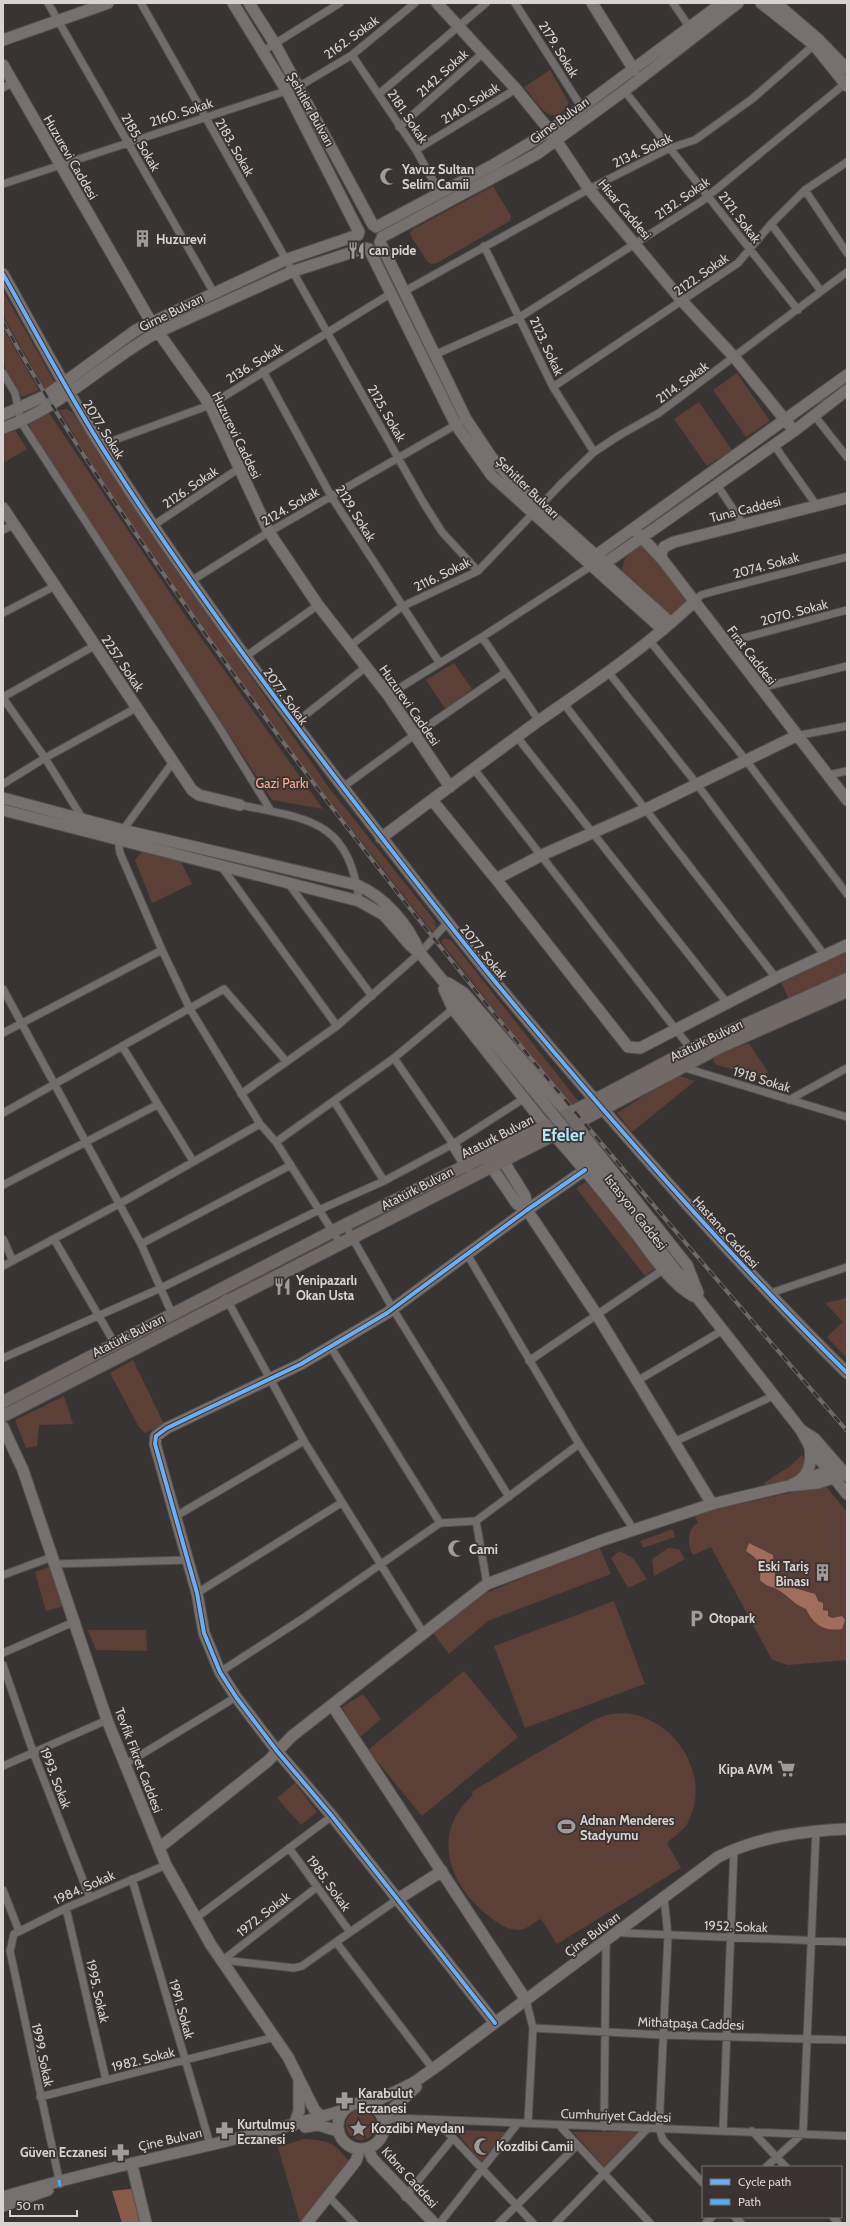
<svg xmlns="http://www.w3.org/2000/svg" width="850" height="2226" font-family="Cabin,sans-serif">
	<rect width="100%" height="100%" fill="#383433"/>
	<path fill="#5c3f36" d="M550,70L569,103C552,132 537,102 524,87Z
		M493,186L511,216L510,221L437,263L431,264L427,261L412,238L410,233L413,229Z
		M3,291L55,383L47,393L3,316Z
		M3,328L39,390L22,397L3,364Z
		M737,373L770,421L746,437L713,390Z
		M699,402L732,450L707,466L674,419Z
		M67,409L73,413L181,577L330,789L435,921L437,933L435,935C324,795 214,654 117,504C97,473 78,441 59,410Z
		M43,411L49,413L189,621L323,809L272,800L32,432L29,423L36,414Z
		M15,430L27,449L3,463V435Z
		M642,542L688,597C685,604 675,613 668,615L626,578L622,569L625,558Z
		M454,663L472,689L446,710L426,680Z
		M150,851L180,860L192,884L152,903L135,860L142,852Z
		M444,938L451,940L579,1102L571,1107L441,942Z
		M847,947V975L790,1002L780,980Z
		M749,1043L768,1072L759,1077L717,1065L713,1061L715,1055Z
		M676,1075L695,1081L632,1132L617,1113Z
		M589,1180L657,1267L645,1276L576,1188Z
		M847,1298V1358L827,1337L843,1322L825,1303Z
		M133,1360L164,1424L145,1433L139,1427L110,1373Z
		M64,1396L73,1424L39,1425L37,1446L26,1448L15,1420Z
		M802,1455L808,1462L795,1481L764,1487L765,1482L789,1467Z
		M825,1485L847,1512V1660L788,1665L772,1660L711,1547L693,1555C687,1547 687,1527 698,1523L694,1514Z
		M673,1529L675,1537L643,1548L640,1541Z
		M599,1546L611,1574L488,1621L449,1654L433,1633L486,1593Z
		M668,1548L679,1549L685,1559L654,1576L652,1559Z
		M619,1551L633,1558L647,1579L628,1588L611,1558Z
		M49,1567L53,1571L64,1606L46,1611L35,1572Z
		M614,1601L645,1684L525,1728L494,1646Z
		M88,1630H146L147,1651L96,1650Z
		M464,1671L518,1737L422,1816L368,1750Z
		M363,1694L381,1719L360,1737L342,1707Z
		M621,1713C673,1714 714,1775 687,1824C683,1831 673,1837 667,1843L681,1868L557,1944L541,1919C535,1922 525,1930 519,1930C506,1930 495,1921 486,1914C448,1883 431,1832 473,1795L471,1792L594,1720L606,1715Z
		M295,1783L317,1812L301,1825L277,1798Z
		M346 2125a15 15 0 1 1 30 0a15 15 0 1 1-30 0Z
		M455,2130L509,2132L483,2165Z
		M573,2132H641L605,2168Z
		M304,2139C331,2141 335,2142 351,2165L300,2223L278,2147Z"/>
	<path fill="#885a4a" d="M138,2188L146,2223H122L112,2191Z"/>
	<path fill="#a06d5d" d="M749,1543L773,1555L775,1576L794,1588L815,1594L818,1601L823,1603V1610L828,1611V1616L832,1618L842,1616L845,1620L842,1629C824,1632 813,1624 806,1609C795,1605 789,1597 780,1591C772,1586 768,1588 760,1580C761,1564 760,1560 746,1551Z"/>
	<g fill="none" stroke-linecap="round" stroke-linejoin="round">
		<defs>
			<path id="street" d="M48,3L214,293
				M141,3L423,502L442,532L478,571
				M515,3L582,108
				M673,3L690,28
				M263,51L340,3
				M352,55L416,150L440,193
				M3,88L13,82
				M623,89L798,310
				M379,94L486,3
				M399,127L483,53
				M416,150L516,89
				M3,184L298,87L352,55L415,3
				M805,190L847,253
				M771,224L821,291
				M484,246L553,387L594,452
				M403,292L589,189L670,148L695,140L752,99L814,45
				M434,355L520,317L702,201L847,82
				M263,371L331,496L439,662
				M3,373L15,393L21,422L219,727L271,811
				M553,387L738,263L771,224L805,190L847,162
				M814,415L847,457
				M101,445L210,405L390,294
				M774,445L817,506
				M717,485L743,524
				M154,525L238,469
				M3,530L13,525
				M191,581L269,532L466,419
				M694,602L701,595L715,591L847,557
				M3,613L55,586
				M482,637L539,721
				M650,641L745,759L847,894
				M725,643L847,610
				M351,645L401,607L478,571L562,483L594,452L620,435L659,413L847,272
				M245,657L318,605
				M609,673L696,783L825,956
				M760,688L847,666
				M388,695L482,637L591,566
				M3,697L94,646
				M3,698L45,758L84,821
				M564,704L776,978
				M294,724L366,667
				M796,736L847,726
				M517,737L727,1003
				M173,762L123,830L118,839L120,853L162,950L190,1009L260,1124L276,1142L340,1243
				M474,769L691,1049
				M828,775L847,771
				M3,784L45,758L136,708
				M343,787L406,741L506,672
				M240,805C309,819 349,820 359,901
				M221,866L337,1026
				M288,883L372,996
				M3,989L141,1244L172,1314
				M3,1033L162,950
				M122,1046L193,1161
				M394,1058L453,1144
				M682,1067L847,1117
				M241,1094L337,1026L420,953L447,923
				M789,1100L847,1068
				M334,1101L384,1181
				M3,1113L224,989L286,1061
				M276,1142L394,1058L453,1009
				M3,1185L157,1105
				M345,1225L393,1309L509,1497
				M3,1239L13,1261
				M54,1239L115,1344
				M141,1244L291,1165
				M467,1254L579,1444L634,1530
				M3,1266L119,1204L260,1124
				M768,1294L847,1267
				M226,1298L304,1441L424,1634
				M330,1346L440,1523L476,1521
				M3,1358L161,1288L319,1210L384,1181L453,1144L523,1099
				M529,1361L664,1269
				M637,1381L723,1330
				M674,1442L775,1395
				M176,1516L304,1441
				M55,1564L186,1560
				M3,1575L52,1557
				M487,1584L476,1521L579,1444
				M197,1593L341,1503
				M3,1653L76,1621
				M3,1665L33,1752L90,1898
				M220,1672L305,1617L440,1523
				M124,1765L236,1697
				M3,1766L107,1720
				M289,1848L350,1932
				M132,1879L210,2144
				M3,1890L19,1931
				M664,1897L668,1936L659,2128L663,2140L703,2183
				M398,1899L336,1942L433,2069
				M66,1908L106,2080
				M196,1918L332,1816
				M624,1933L847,1942
				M223,1960L294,1968L302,1966L336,1942
				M223,1960L317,1887
				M526,2000L533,2028L528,2123
				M533,2028L663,2035L847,2040
				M40,2097L275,2037
				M436,2120L533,2223
				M384,2122L396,2118L847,2136
				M559,2125L650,2223
				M604,2127L606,1946
				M723,2130L734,1849
				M752,2131L786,2167
				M766,2167L803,2133L816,1831
				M60,2184L10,1951L14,1934L66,1908L166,1865
				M329,2197L354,2223
				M405,2197L453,2138
				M735,2217L741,2223
				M833,2217L838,2223
				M440,2223L518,2123
				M499,2223L577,2145
				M556,2223L648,2128
				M706,2223L712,2217"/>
			<path id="secondary" d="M233,3L287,91L359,232
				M249,3L275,44L373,225
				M437,3L516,89L550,131L588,188L683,302L735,358L794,431
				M592,3L634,70
				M761,3L814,45L847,86
				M776,3L819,40L847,69
				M3,40L108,3
				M3,65L151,322L210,405L269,532L318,605L388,695L450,787
				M376,227L493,165L550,131L722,3
				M382,237L537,154L624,91L738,3
				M380,242L466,419L492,458L513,481L671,623
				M369,249L456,425L492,476L663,630
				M3,274C35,331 65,388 100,444C174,562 257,675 342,786C393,852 444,919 497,984C608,1118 723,1250 847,1373
				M3,415L47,395L136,330L285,260L358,235
				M3,428C61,408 105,361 158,332L291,272L365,248
				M3,508L192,790L199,795L240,805
				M634,529L662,559L847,800
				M662,559L661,553L664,547L674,542L847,498
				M592,563L595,556L847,375
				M597,565L604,564L794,431L847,390
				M3,798L123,830L357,885C385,897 408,924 420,953L552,1113
				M432,800L496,879L628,1047L640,1048L776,978L847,945
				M3,810L359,901L384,915L409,944L417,951
				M381,838C433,799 485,760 537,722C593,683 644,649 694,602
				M496,879L542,855L644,810L796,736
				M448,983L464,993L568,1114
				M444,989L453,1009L546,1126
				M575,1124L687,1265L698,1293
				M569,1134L801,1430L815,1439L847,1476
				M554,1135C582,1166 608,1198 634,1231C652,1254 668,1281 693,1296
				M453,1144L467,1167
				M499,1154L525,1196L527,1210
				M486,1159L517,1204L527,1210L597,1315L712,1504
				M3,1427L23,1470L107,1720L166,1865L211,1945L288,2057L314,2109L321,2117
				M801,1430L810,1447L847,1494
				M800,1481L835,1469
				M793,1484C809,1478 812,1463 810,1447
				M332,1705L526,2000
				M159,1848L268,1761L292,1736L487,1584L603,1540L712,1504L788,1486L818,1483L847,1473
				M398,1899L442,1871
				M495,2023L332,1816L277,1751L236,1697L220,1672L204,1633L197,1593L155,1444L156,1436L167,1428L301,1364L387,1313L527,1210L585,1170
				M338 2126a23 23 0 1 1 46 0a23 23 0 1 1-46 0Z
				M370,2104L413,2083L433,2069L718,1857C758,1837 802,1831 847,1829
				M383,2118L416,2087
				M294,2125L299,2111V2082
				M305,2127L318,2125L338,2131
				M368,2148L372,2158L434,2223
				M133,2169L146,2223
				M3,2197C115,2163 232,2144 344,2110
				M3,2206L48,2190
				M307,2223L356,2161L360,2149"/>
			<path id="primary" d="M3,1402L345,1225L546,1126L691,1049L847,979
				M3,1416L575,1124L720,1047L847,991"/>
		</defs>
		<use href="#street" stroke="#54504f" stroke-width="9"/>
		<use href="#secondary" stroke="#54504f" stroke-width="13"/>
		<use href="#primary" stroke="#54504f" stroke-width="14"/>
		<use href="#street" stroke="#706d6c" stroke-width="7"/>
		<use href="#secondary" stroke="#76706e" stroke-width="11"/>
		<use href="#primary" stroke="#726a67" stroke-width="12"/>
		<defs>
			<path id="rail" d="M3,322C58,420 121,513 185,605C386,896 617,1164 847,1431"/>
		</defs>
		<use href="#rail" stroke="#6d6a69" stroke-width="4"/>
		<use href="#rail" stroke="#3a3331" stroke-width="2.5" stroke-dasharray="8" stroke-linecap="butt"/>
		<defs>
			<path id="secondary-bridge" d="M552,1113L569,1134"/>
		</defs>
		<use href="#secondary-bridge" stroke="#54504f" stroke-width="13" stroke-linecap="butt"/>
		<use href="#secondary-bridge" stroke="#76706e" stroke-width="11"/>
		<path stroke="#49aef6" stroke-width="3" stroke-dasharray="6 3" stroke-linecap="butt" d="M59,2180L60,2186"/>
		<defs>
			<path id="cycleway" d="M3,274C35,331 65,388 100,444C174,562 257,675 342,786C393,852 444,919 497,984C608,1118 723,1250 847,1373
				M495,2023L332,1816L277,1751L236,1697L220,1672L204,1633L197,1593L155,1444L156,1436L167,1428L301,1364L387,1313L527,1210L585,1170"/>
		</defs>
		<use href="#cycleway" stroke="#3a3331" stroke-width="6"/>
		<use href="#cycleway" stroke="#6dadf4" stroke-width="4"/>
	</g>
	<defs>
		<symbol id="mosque-bare" viewBox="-9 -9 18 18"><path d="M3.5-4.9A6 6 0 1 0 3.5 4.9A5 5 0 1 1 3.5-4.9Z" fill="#a09b9a" stroke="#3a3331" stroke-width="2.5" paint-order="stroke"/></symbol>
		<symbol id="building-bare" viewBox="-9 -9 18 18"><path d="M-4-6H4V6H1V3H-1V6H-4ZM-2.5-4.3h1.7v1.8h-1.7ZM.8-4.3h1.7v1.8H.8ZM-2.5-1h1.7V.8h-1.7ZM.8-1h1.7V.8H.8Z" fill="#a09b9a" stroke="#3a3331" stroke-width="2.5" paint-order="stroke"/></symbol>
		<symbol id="restaurant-bare" viewBox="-9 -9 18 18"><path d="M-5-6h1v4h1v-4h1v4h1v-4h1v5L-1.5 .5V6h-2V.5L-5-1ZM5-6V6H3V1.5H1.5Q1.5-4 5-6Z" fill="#a09b9a" stroke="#3a3331" stroke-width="2.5" paint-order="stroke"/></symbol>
		<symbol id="parking-bare" viewBox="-9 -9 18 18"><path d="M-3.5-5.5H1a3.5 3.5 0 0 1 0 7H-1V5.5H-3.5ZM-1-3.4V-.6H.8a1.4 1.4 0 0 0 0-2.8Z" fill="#a09b9a" stroke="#3a3331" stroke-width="2.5" paint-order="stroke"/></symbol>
		<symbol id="supermarket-bare" viewBox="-9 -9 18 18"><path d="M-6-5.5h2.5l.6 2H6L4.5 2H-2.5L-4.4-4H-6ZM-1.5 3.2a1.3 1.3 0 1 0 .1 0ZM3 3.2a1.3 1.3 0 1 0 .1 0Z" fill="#a09b9a" stroke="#3a3331" stroke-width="2.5" paint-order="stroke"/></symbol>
		<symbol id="stadium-bare" viewBox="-9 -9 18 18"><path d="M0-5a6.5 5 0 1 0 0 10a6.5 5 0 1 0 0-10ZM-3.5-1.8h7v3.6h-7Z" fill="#a09b9a" stroke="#3a3331" stroke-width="2.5" paint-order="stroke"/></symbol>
		<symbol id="pharmacy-bare" viewBox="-9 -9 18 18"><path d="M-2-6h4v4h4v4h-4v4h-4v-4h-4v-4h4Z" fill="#a09b9a" stroke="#3a3331" stroke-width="2.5" paint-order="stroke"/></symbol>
		<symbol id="sight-bare" viewBox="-9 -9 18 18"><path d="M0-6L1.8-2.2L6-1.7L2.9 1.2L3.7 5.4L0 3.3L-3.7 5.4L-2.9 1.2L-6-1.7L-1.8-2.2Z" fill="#a09b9a" stroke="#3a3331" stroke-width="2.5" paint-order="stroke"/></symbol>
	</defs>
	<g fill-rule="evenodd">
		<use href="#mosque-bare" x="376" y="164" width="25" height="25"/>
		<use href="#building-bare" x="130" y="226" width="25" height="25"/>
		<use href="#restaurant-bare" x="344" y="238" width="25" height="25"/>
		<use href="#restaurant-bare" x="270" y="1274" width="25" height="25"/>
		<use href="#mosque-bare" x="444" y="1536" width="25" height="25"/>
		<use href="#building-bare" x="810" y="1560" width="25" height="25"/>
		<use href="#parking-bare" x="684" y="1606" width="25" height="25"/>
		<use href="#supermarket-bare" x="774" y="1756" width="25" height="25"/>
		<use href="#stadium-bare" x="554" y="1814" width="25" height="25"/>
		<use href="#pharmacy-bare" x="332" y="2088" width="25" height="25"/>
		<use href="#sight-bare" x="346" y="2116" width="25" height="25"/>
		<use href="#pharmacy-bare" x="212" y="2118" width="25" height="25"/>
		<use href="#mosque-bare" x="470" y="2134" width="25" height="25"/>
		<use href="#pharmacy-bare" x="108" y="2140" width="25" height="25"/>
	</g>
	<g text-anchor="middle" stroke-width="3.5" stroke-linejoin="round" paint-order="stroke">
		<g font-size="13" fill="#d8d3d2" stroke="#3a3331">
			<text transform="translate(351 37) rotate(-36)" y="5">2162. Sokak</text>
			<text transform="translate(559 49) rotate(58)" y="5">2179. Sokak</text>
			<text transform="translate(442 73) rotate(-42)" y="5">2142. Sokak</text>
			<text transform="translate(470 103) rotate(-32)" y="5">2140. Sokak</text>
			<text transform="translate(311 109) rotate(61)" y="5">Şehitler Bulvarı</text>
			<text transform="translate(181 112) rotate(-18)" y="5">2160. Sokak</text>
			<text transform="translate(408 116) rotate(56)" y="5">2181. Sokak</text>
			<text transform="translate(559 120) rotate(-36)" y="5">Girne Bulvarı</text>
			<text transform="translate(141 142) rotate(60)" y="5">2185. Sokak</text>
			<text transform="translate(235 147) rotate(60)" y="5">2183. Sokak</text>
			<text transform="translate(642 150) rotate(-25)" y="5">2134. Sokak</text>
			<text transform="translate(71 157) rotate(60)" y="5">Huzurevi Caddesi</text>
			<text transform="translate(682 198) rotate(-35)" y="5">2132. Sokak</text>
			<text transform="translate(625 209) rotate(50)" y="5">Hisar Caddesi</text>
			<text transform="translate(740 217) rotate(53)" y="5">2121. Sokak</text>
			<text transform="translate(701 274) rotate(-35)" y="5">2122. Sokak</text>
			<text transform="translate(171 312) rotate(-26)" y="5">Girne Bulvarı</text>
			<text transform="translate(547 346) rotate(65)" y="5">2123. Sokak</text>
			<text transform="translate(254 363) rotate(-32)" y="5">2136. Sokak</text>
			<text transform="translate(682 382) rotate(-36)" y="5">2114. Sokak</text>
			<text transform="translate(387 413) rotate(60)" y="5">2125. Sokak</text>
			<text transform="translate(104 429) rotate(58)" y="5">2077. Sokak</text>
			<text transform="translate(237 435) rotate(64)" y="5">Huzurevi Caddesi</text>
			<text transform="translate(190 487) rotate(-34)" y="5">2126. Sokak</text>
			<text transform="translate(528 487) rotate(44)" y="5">Şehitler Bulvarı</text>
			<text transform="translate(290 506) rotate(-30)" y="5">2124. Sokak</text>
			<text transform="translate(745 509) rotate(-14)" y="5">Tuna Caddesi</text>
			<text transform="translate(356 513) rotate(58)" y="5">2129. Sokak</text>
			<text transform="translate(766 565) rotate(-15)" y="5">2074. Sokak</text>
			<text transform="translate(442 574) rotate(-26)" y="5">2116. Sokak</text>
			<text transform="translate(794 612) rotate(-15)" y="5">2070. Sokak</text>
			<text transform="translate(752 655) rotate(52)" y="5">Fırat Caddesi</text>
			<text transform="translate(123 663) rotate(56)" y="5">2257. Sokak</text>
			<text transform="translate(286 696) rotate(54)" y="5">2077. Sokak</text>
			<text transform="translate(410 705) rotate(55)" y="5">Huzurevi Caddesi</text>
			<text transform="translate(484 952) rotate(51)" y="5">2077. Sokak</text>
			<text transform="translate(706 1040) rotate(-26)" y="5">Atatürk Bulvarı</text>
			<text transform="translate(762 1079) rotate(17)" y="5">1918 Sokak</text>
			<text transform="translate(497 1136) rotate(-27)" y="5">Ataturk Bulvarı</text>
			<text transform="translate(417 1188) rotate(-27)" y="5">Atatürk Bulvarı</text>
			<text transform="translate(636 1212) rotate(52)" y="5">Istasyon Caddesi</text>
			<text transform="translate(726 1232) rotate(48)" y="5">Hastane Caddesi</text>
			<text transform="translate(128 1335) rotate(-27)" y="5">Atatürk Bulvarı</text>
			<text transform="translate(139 1760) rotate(69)" y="5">Tevfik Fikret Caddesi</text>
			<text transform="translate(56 1778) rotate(69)" y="5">1993. Sokak</text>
			<text transform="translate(329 1883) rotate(54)" y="5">1985. Sokak</text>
			<text transform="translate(84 1887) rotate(-24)" y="5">1984. Sokak</text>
			<text transform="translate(263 1914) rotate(-38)" y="5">1972. Sokak</text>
			<text transform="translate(736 1926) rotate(2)" y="5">1952. Sokak</text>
			<text transform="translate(592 1934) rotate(-37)" y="5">Çine Bulvarı</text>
			<text transform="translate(98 1991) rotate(77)" y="5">1995. Sokak</text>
			<text transform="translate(182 2009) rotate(74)" y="5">1991. Sokak</text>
			<text transform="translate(691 2023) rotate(2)" y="5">Mithatpaşa Caddesi</text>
			<text transform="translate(43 2055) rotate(78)" y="5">1999. Sokak</text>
			<text transform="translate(143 2059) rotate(-14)" y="5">1982. Sokak</text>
			<text transform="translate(616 2115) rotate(2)" y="5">Cumhuriyet Caddesi</text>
			<text transform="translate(170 2139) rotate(-13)" y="5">Çine Bulvarı</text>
			<text transform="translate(410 2177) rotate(48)" y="5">Kıbrıs Caddesi</text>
		</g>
		<g font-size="13" font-weight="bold" fill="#d8d3d2" stroke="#3a3331" text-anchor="start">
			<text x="402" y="174">Yavuz Sultan<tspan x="402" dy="15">Selim Camii</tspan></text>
			<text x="156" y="244">Huzurevi</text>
			<text x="369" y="255">can pide</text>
			<text x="296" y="1285">Yenipazarlı<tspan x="296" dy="15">Okan Usta</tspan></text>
			<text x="469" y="1554">Cami</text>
			<text x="809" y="1571" text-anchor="end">Eski Tariş<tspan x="809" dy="15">Binası</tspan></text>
			<text x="709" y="1623">Otopark</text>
			<text x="773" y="1774" text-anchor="end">Kipa AVM</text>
			<text x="580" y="1825">Adnan Menderes<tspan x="580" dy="15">Stadyumu</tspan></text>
			<text x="358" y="2098">Karabulut<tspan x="358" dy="15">Eczanesi</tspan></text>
			<text x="237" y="2129">Kurtulmuş<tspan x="237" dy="15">Eczanesi</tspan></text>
			<text x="371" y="2133">Kozdibi Meydanı</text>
			<text x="496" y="2151">Kozdibi Camii</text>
			<text x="107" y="2157" text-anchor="end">Güven Eczanesi</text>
		</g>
		<g font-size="13" fill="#fdaa8f" stroke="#3a3331">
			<text x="282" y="788">Gazi Parkı</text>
		</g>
		<g font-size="17" font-weight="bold" fill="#b3e9fa" stroke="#3a3331">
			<text x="563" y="1141">Efeler</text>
		</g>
	</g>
	<rect width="850" height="2226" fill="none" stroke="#d8d3d2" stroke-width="8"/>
	<rect x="702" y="2166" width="140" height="52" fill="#3a3331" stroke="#797371"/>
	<rect x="710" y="2179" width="20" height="6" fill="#6dadf4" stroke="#797371"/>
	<text x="738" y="2186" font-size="12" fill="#d8d3d2">Cycle path</text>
	<rect x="710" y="2199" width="20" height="6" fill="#49aef6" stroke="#797371"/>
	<text x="738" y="2206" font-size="12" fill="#d8d3d2">Path</text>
	<path d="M10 2210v6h67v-6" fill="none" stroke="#d8d3d2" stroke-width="2"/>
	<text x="16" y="2210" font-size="12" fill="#d8d3d2" stroke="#3a3331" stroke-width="3" paint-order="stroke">50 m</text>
</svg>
